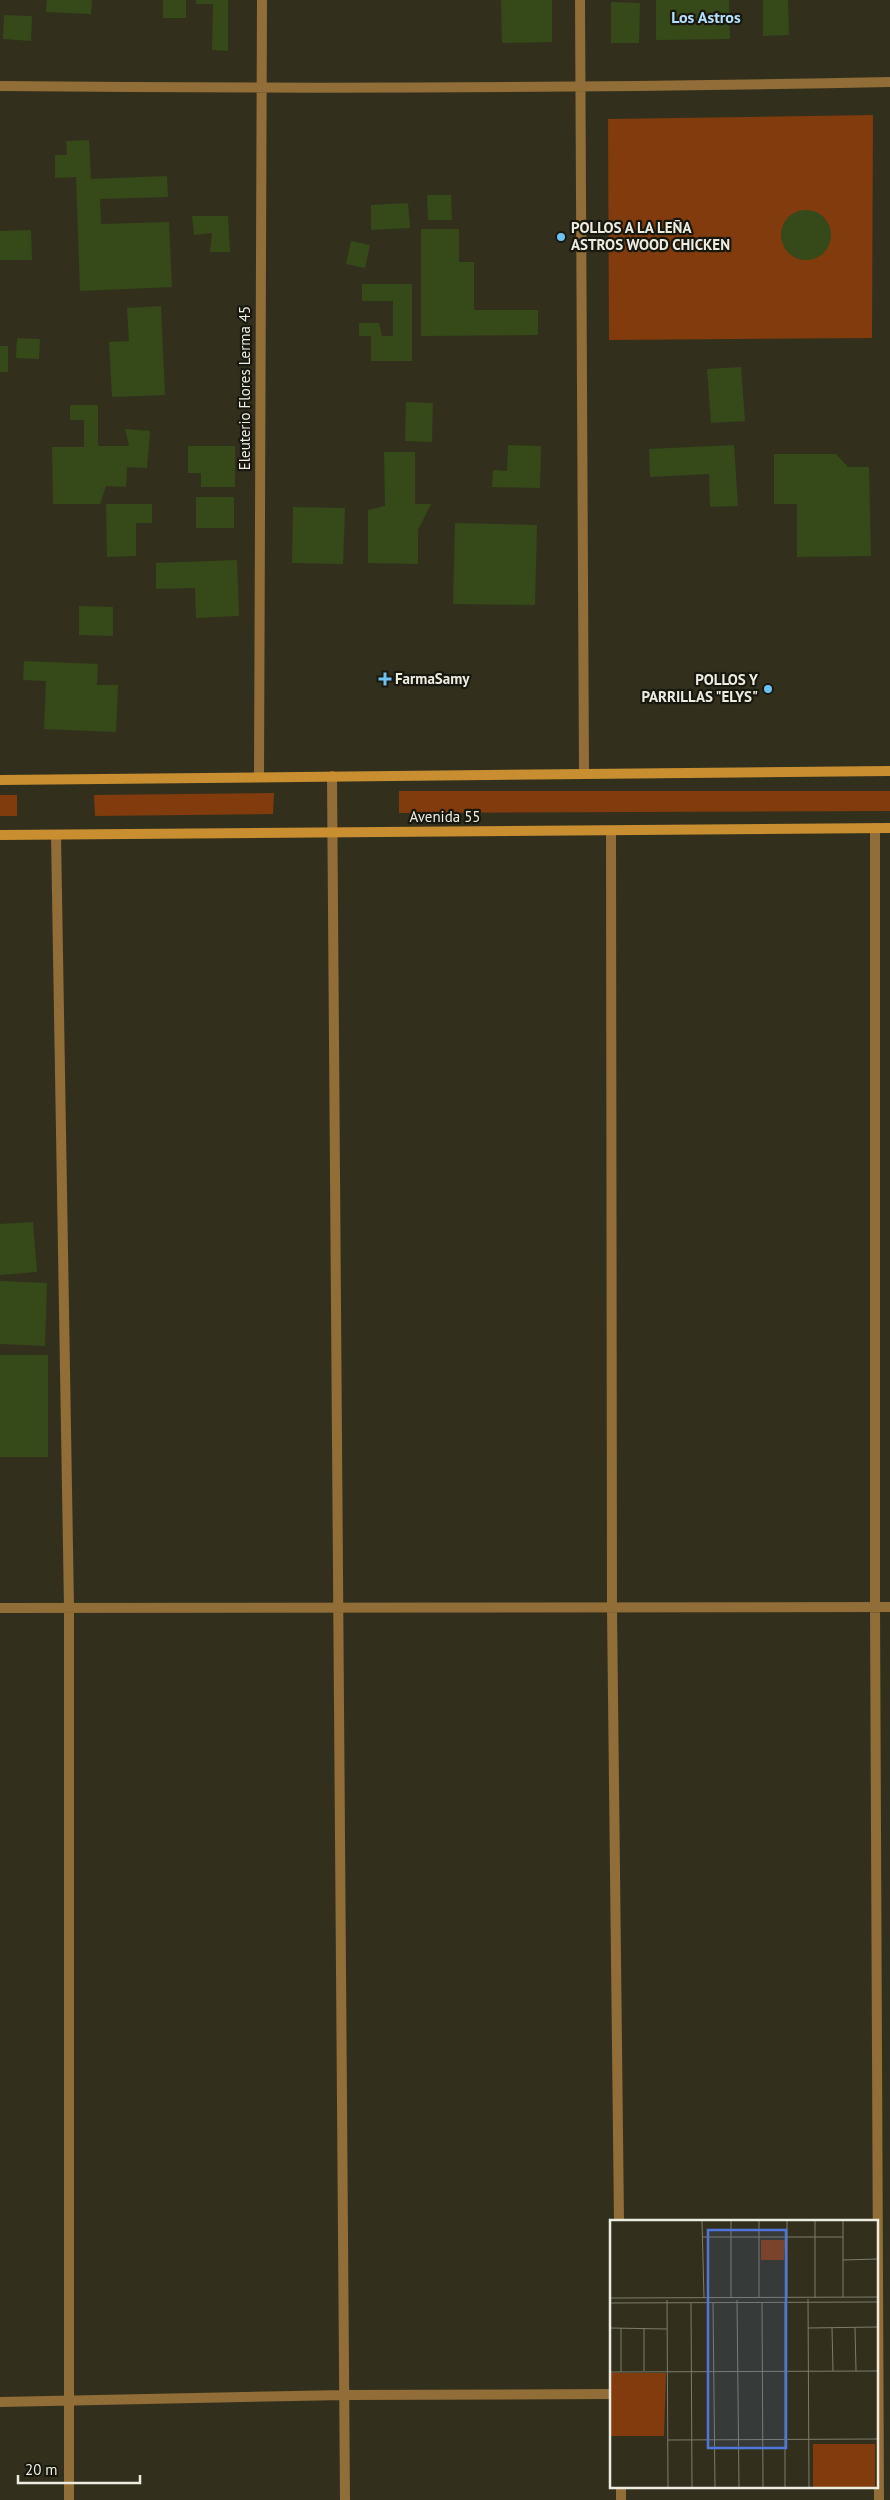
<svg xmlns="http://www.w3.org/2000/svg" width="890" height="2500" font-family="'PT Sans',sans-serif">
	<rect width="100%" height="100%" fill="#32301d"/>
	<path fill="#813b0d" d="M873,115L872,338L609,340L608,119Z
		M399,791H890V811L399,813Z
		M274,793L273,814L95,816L94,795Z
		M0,795H17V816H0Z"/>
	<path fill="#354919" d="M47,0H92L91,14L46,12Z
		M163,0H186V18H163Z
		M196,0H228V51L212,50L213,4H196Z
		M501,0H552V42L502,43Z
		M656,0H729L730,39L656,40Z
		M763,0H788L789,35L763,36Z
		M611,2L640,3L639,43H611Z
		M4,15L32,16L31,41L3,39Z
		M89,140L91,179L167,176L168,197L100,199L101,224L169,222L172,287L80,291L76,177L55,178V155H67L66,141Z
		M427,195H451L452,220H428Z
		M408,203L410,228L371,230V205Z
		M781 235a25 25 0 1 1 50 0a25 25 0 1 1-50 0Z
		M192,216H228L230,252H210L212,233L194,235Z
		M421,229H459V262H474V310H538V335L421,336Z
		M31,230L32,260H0V231Z
		M351,241L370,245L365,268L346,264Z
		M362,284H412V361H371V336H359V323H379L382,336H393V301H362Z
		M161,306L165,395L112,397L109,342L129,341L127,308Z
		M17,338L40,339L39,359L16,358Z
		M0,346H8V372H0Z
		M741,367L745,421L711,423L707,369Z
		M406,402L433,403L432,442L405,441Z
		M70,405H98V446H129L125,429L150,431L147,468L127,467L126,487L106,486L100,504H53L52,447H84V420H70Z
		M508,445L541,446L540,488L492,487L493,470L507,471Z
		M734,445L738,506L710,507L709,474L650,477L649,449Z
		M188,446H235V487H201V473H188Z
		M384,452H415V504H431L418,530V564L368,563V510L385,506Z
		M774,454H836L848,467H869L871,556L797,557V504H774Z
		M196,497H234V528H196Z
		M106,504H152V523H136V556L107,557Z
		M293,507L345,508L343,564L292,563Z
		M455,523L537,525L535,605L453,604Z
		M237,560L239,616L196,618L195,588L156,589V563Z
		M79,606L113,607V636L79,635Z
		M24,661L98,664L97,685H118L116,732L44,729L46,681L23,680Z
		M33,1222L37,1272L0,1275V1224Z
		M0,1281L47,1283L45,1346L0,1344Z
		M0,1355H48V1457H0Z"/>
	<g fill="none" stroke-linecap="round" stroke-linejoin="round">
		<path stroke="#916d37" stroke-width="10" d="M580,0L584,773
			M0,86C297,89 593,88 890,82
			M332,776L345,2500
			M259,777L262,0
			M875,828V1607L879,2500
			M611,831L612,1609L619,2221
			M56,835L69,1607V2500
			M0,1608L890,1607
			M0,2402L345,2395L611,2394
			M621,2486V2500"/>
		<path stroke="#c98e30" stroke-width="10" d="M0,780L890,771
			M0,835L890,828"/>
	</g>
	<g fill="#6dc2f3" stroke="#19180f" stroke-width="2">
		<circle cx="561" cy="237" r="5"/>
		<path d="M382.5 671.5h5v5h5v5h-5v5h-5v-5h-5v-5h5z"/>
		<circle cx="768" cy="689" r="5"/>
	</g>
	<g text-anchor="middle" stroke-width="4.5" stroke-linejoin="round" paint-order="stroke">
		<g font-size="15" font-weight="bold" fill="#edece0" stroke="#19180f" text-anchor="start">
			<text x="571" y="233">POLLOS A LA LEÑA<tspan x="571" dy="17">ASTROS WOOD CHICKEN</tspan></text>
			<text x="395" y="684">FarmaSamy</text>
			<text x="758" y="685" text-anchor="end">POLLOS Y<tspan x="758" dy="17">PARRILLAS "ELYS"</tspan></text>
		</g>
		<g font-size="15" fill="#edece0" stroke="#19180f">
			<text transform="translate(245 388) rotate(-90)" y="5">Eleuterio Flores Lerma 45</text>
			<text x="445" y="822">Avenida 55</text>
		</g>
		<g font-size="16" font-weight="bold" fill="#b4e0fc" stroke="#19180f">
			<text x="706" y="23">Los Astros</text>
		</g>
	</g>
	<g transform="translate(610 2220)">
		<rect width="268" height="268" fill="#32301d"/>
		<path d="M151,20H175L174,40H151ZM0,153H56L54,216H0ZM203,224H265V267H203Z" fill="#813b0d"/>
		<path fill="none" stroke="#7d7b6b" stroke-width="1" d="M92,1L94,78M149,1V78M177,1V77M205,1V78M233,1V77M93,17H233M233,40L268,39M0,78L268,77M121,78V1M198,79L199,267M57,80L58,267M127,80L129,267M175,82V267M0,83L268,82M81,83L82,267M103,83L105,267M152,83L153,267M0,108L57,109M11,108V152M198,108L268,107M222,108L223,151M245,108L246,151M34,151V108M0,152L268,151M58,220L268,219"/>
		<path fill="#5176da" fill-opacity="0.15" stroke="#5176da" stroke-width="2.5" d="M98,10H176V228H98Z"/>
		<rect width="268" height="268" fill="none" stroke="#edece0" stroke-width="2.5"/>
	</g>
	<path d="M18 2475v8h122v-8" fill="none" stroke="#edece0" stroke-width="2.5"/>
	<text x="25" y="2475" font-size="15" fill="#edece0" stroke="#19180f" stroke-width="4" paint-order="stroke">20 m</text>
</svg>
